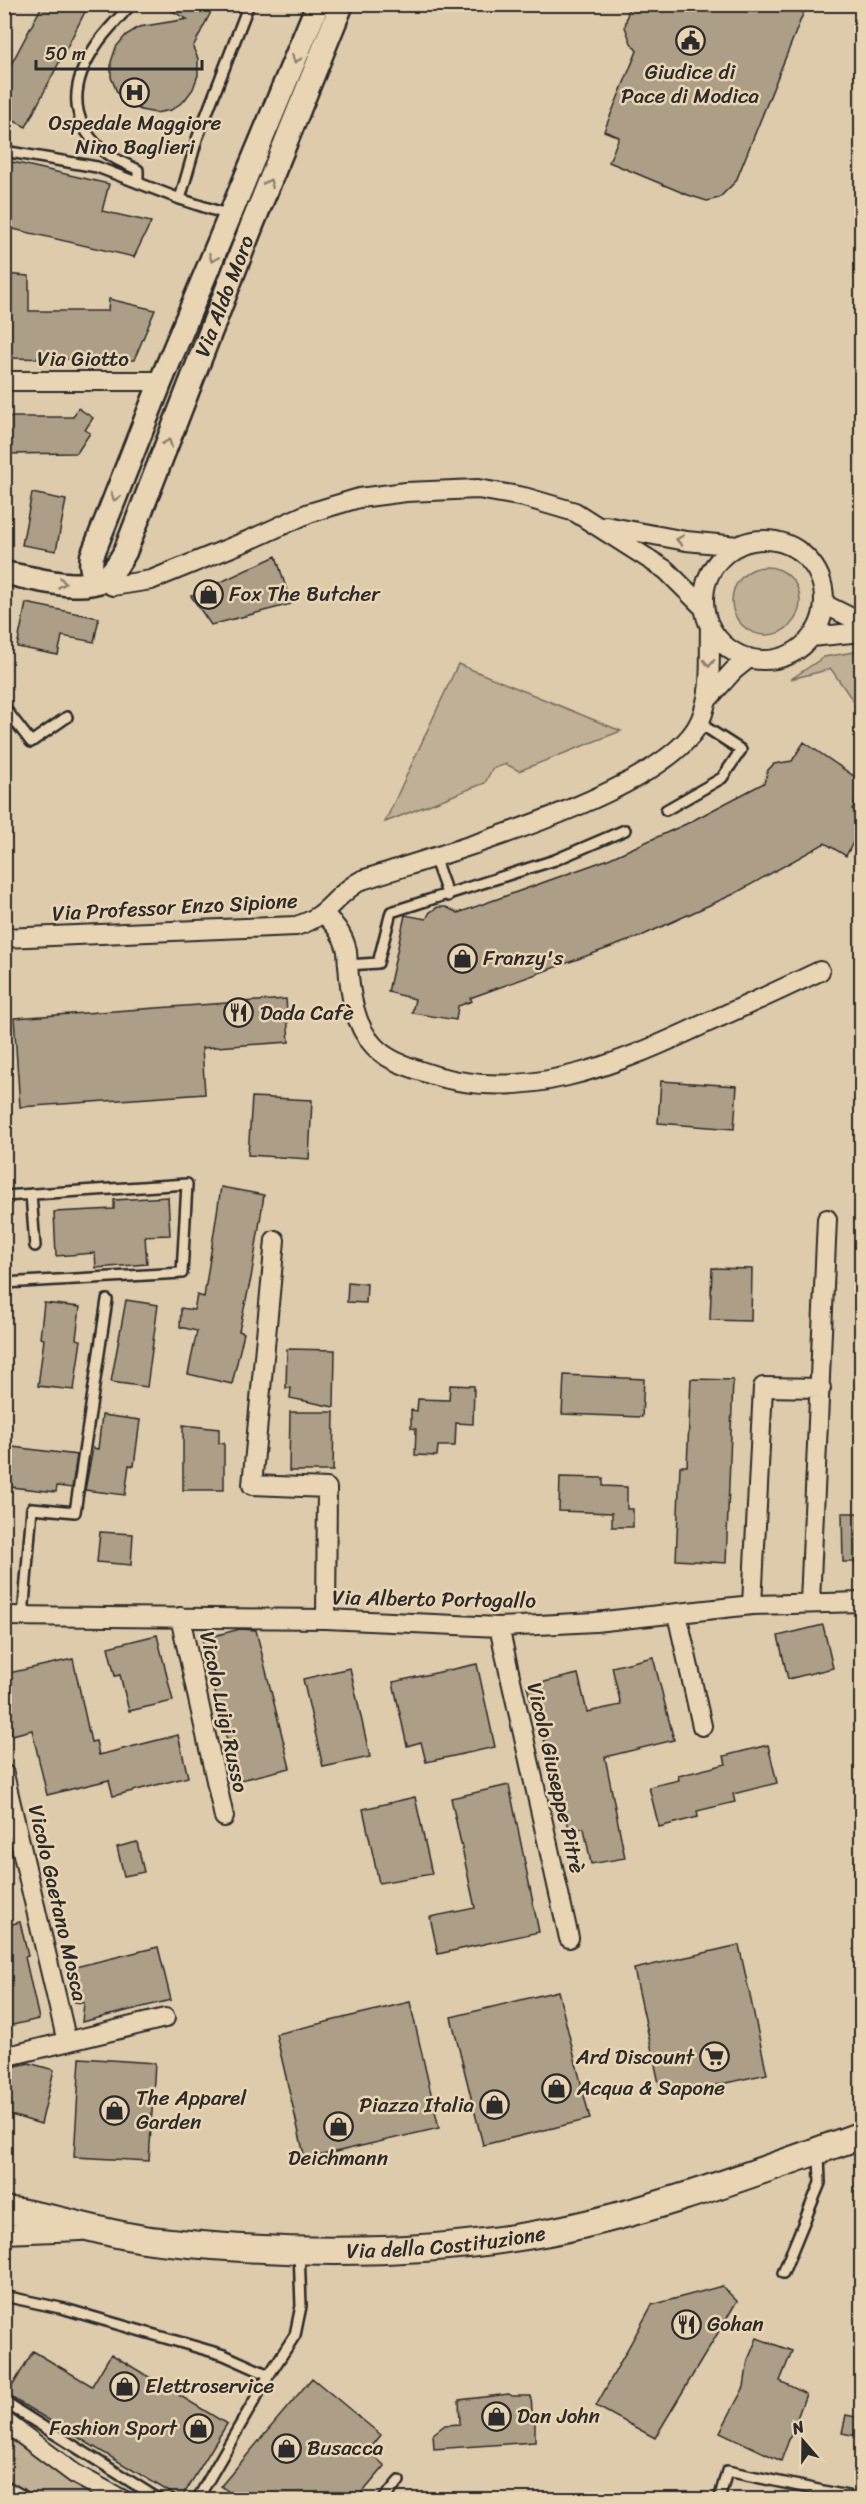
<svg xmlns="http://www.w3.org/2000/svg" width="866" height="2504" font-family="Sriracha,sans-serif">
	<rect width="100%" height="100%" fill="#decbab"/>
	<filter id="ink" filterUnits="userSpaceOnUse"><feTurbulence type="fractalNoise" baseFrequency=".0167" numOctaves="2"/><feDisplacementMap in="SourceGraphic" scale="12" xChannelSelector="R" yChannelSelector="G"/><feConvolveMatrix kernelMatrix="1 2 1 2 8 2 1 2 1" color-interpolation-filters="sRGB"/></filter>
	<g filter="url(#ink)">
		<path fill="#c0b095" stroke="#766e60" stroke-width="1.5" d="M732 601a34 34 0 1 1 68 0a34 34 0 1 1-68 0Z
			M861,651V712L831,669L791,679L824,657Z
			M458,664L621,731L519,771L506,764L492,769L485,783L385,822Z
			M4,2435L98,2499H5Z"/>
		<path fill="#ac9e87" stroke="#2b2b2b" stroke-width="1.5" d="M43,4H89L26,127L4,116V78Z
			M159,4H215L193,47L198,59V75L193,89L184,101L171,110L156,113L141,110L127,103L117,92L111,77V62L116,47L126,35L139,27L187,19Z
			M632,4H807L736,181L719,198L707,201L688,195L609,162L619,137L604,131L637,51L631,43L625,27L628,11Z
			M4,160L109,184L102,211L151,222L134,257L4,227Z
			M4,274L29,276V311H108L109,299L155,310L134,360L4,358Z
			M78,408L93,418L85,430L90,433L77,453L4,454V417H73Z
			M32,493L66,500L56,551L22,545Z
			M276,556L291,604L211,625L191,596Z
			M26,603L99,618L94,642L62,636L58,655L17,647Z
			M804,742L861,781V795L852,809L861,815V827L846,856L825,843L734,894L639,937L470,998L472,1001L458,1006L456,1020L412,1013L415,999L388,992L405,915L426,919L430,912L438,907H446L458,913L606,860L686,824L764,783L768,770L774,764L792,761Z
			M286,999L289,1042L202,1048L205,1094L20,1107L14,1018Z
			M661,1081L737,1086L734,1129L658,1123Z
			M252,1097L312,1100L309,1159L248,1155Z
			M221,1187L264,1195L251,1278L239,1331L244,1333L232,1384L188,1374L197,1331L180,1327L181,1308L194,1310L197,1295L204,1297Z
			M168,1197L170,1235L145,1236L147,1264L96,1268L95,1253L56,1256L54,1212L114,1209V1200Z
			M712,1268L752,1269L751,1321L710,1320Z
			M348,1282L367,1284L366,1303L347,1302Z
			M126,1300L158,1305L147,1387L111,1382Z
			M44,1303L80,1307L76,1339L81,1340L74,1390L38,1386L44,1339L40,1338Z
			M287,1349L335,1350L334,1407L290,1398L291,1388H286Z
			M564,1375L644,1379L642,1417L562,1414Z
			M691,1379L733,1380L726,1563L676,1560L680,1466H687Z
			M450,1385L474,1386L473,1424L456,1423L455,1446H438L437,1456L415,1455L416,1429L411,1428V1410L417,1411L418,1399L449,1400Z
			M290,1412H334L333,1471H289Z
			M102,1415L140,1420L134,1466L129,1465L125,1495L85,1490L93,1448L98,1449Z
			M183,1425L219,1429V1443H224V1490H183Z
			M4,1446L77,1455L72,1488L57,1486L56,1492L11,1487L12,1482L4,1481Z
			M560,1477L603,1478V1486L627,1487V1509H633V1527H612V1513L559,1511Z
			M842,1513H861V1562H843Z
			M100,1532L133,1534L131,1565L97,1562Z
			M823,1625L833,1668L788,1679L778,1636Z
			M240,1629L256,1630L290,1768L237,1781L202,1639Z
			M157,1635L173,1701L129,1711L120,1675L115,1676L108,1647Z
			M653,1657L674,1740L605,1757L625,1858L591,1864L584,1828L569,1830L557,1766L553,1767L549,1747L546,1748L538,1714H534L527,1686L578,1674L587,1712L621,1705L612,1667Z
			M73,1659L91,1742L96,1741L99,1755L178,1735L188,1777L113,1796L109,1780L47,1795L32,1730L12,1735L4,1702V1674Z
			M477,1664L495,1747L426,1762L421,1742L407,1746L393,1682Z
			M350,1668L370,1757L323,1767L303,1679Z
			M768,1745L777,1783L733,1794L735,1802L697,1811L698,1817L659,1827L649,1787L679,1780L678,1776L726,1764L724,1756Z
			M509,1785L539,1932L438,1954L430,1917L475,1908L451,1798Z
			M415,1797L432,1874L379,1883L363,1809Z
			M137,1842L144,1872L124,1876L117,1847Z
			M20,1922L28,1956L25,1957L39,2019L4,2027V1926Z
			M739,1945L767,2074L662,2097L634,1969Z
			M158,1947L171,2000L82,2022L84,2003L75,2002L67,1969Z
			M558,1991L590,2119L483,2145L451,2017Z
			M410,2002L439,2128L305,2159L276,2034Z
			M80,2058L155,2063L149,2161L74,2157Z
			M29,2063L54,2070L41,2124L4,2113V2069Z
			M722,2286L737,2301L655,2438L596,2406L652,2305Z
			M757,2338L792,2351L780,2381L806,2394L781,2461L720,2432L744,2387L748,2360Z
			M33,2351L92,2386L111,2354L227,2424L181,2499L7,2395Z
			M312,2378L381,2435L368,2451L385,2466L357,2499H238L221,2486Z
			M509,2394L512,2396H531L532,2411L535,2414V2442L434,2449L433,2434L445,2425L460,2424L459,2400Z
			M846,2415L861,2418V2437L842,2433Z"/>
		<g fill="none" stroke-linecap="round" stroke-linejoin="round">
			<defs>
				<path id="service" d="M131,4C119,19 105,31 95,47C71,83 68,119 102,150C112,159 127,164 138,170V183
					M4,151L97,167L180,199L229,215
					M180,199L197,139L249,4
					M4,707L31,742L67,717
					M666,810L722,778L741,750L699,723
					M434,857L448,896
					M348,965L378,963L391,912L555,860L625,830
					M31,1194L35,1246
					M4,1196L187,1184L182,1273L4,1283
					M23,1617L32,1508L75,1512L107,1300
					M783,2273L820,2183L819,2153
					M4,2296L65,2309L224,2355L269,2375
					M4,2402L160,2500
					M4,2485L30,2500
					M197,2500L269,2375L295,2335L301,2306L299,2251
					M383,2500L399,2481
					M719,2500L727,2471L862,2499"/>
				<path id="minor" d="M4,381H161
					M606,526L686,541L738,546
					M704 600a60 60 0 1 1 120 0a60 60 0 1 1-120 0Z
					M101,581L113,586L151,580L254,538L309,513L359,498L406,492L478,489L524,497L575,512L666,570L704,608
					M824,604L862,623
					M811,637L862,632
					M708,699L733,671L749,658
					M324,914C334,924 342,933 346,947C348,953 347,959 348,965C350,993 354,1025 374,1046C387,1060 404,1065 421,1071C518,1107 617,1065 704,1024C743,1007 782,989 820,971
					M4,938L296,926C331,916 333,895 362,880C438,855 668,793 700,721C713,692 709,658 710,626
					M275,1240L252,1485L327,1488L326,1619
					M810,1602L827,1219
					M752,1605L763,1387L821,1388
					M677,1614L702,1726
					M4,1616L326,1619L499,1627L595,1622L752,1605L862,1602
					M180,1617L224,1817
					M499,1627L569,1938
					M4,1774L67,2042
					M4,2057L165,2018
					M4,2234L81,2231
					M4,2421L75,2474L123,2500"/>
				<g id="tertiary">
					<path id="s1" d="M4,573C29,577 79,592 102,580C113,574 119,562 125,552L252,225L342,4"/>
					<path d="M101,581C91,573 90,568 92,556L161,381L318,4"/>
				</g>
				<g id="secondary">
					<path id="s2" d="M4,2210C57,2216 107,2236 160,2241C289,2255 422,2256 549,2232C656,2211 759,2171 862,2135"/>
				</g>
			</defs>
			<use href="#service" stroke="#2b2b2b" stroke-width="14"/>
			<use href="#minor" stroke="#2b2b2b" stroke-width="22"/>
			<use href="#tertiary" stroke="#2b2b2b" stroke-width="27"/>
			<use href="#secondary" stroke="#2b2b2b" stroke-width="30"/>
			<use href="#service" stroke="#e9d5b3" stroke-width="9"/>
			<use href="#minor" stroke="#e9d5b3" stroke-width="18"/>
			<use href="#tertiary" stroke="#e9d5b3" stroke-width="22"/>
			<use href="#secondary" stroke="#e9d5b3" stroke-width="26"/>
		</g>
		<defs><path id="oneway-chevron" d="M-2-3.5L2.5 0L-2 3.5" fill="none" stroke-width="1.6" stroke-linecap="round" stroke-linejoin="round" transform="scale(1.5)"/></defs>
		<g stroke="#8a806f">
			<use href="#oneway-chevron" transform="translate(296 59) rotate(112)"/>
			<use href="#oneway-chevron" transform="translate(269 183) rotate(-68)"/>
			<use href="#oneway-chevron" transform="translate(213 258) rotate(113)"/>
			<use href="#oneway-chevron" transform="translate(168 443) rotate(-69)"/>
			<use href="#oneway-chevron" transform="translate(115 497) rotate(112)"/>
			<use href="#oneway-chevron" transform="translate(680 540) rotate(-171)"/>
			<use href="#oneway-chevron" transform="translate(62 583) rotate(10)"/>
			<use href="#oneway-chevron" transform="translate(709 663) rotate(91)"/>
		</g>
	</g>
	<defs>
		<symbol id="civic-ring" viewBox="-11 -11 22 22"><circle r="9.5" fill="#e9d5b3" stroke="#2b2b2b" stroke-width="1.5"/><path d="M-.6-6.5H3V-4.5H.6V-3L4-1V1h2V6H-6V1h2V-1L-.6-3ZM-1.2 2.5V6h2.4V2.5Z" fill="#2b2b2b"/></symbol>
		<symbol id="hospital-ring" viewBox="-11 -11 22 22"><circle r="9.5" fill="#e9d5b3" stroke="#2b2b2b" stroke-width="1.5"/><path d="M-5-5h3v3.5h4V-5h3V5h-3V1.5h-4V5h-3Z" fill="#2b2b2b"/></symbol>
		<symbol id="shop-ring" viewBox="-11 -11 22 22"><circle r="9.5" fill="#e9d5b3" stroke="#2b2b2b" stroke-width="1.5"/><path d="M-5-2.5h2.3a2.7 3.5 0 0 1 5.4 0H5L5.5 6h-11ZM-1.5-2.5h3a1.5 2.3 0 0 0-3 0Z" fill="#2b2b2b"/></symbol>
		<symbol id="restaurant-ring" viewBox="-11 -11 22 22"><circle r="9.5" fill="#e9d5b3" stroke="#2b2b2b" stroke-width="1.5"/><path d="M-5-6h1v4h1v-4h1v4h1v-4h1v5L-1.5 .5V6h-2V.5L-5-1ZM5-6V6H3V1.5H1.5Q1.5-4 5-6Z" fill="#2b2b2b"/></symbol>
		<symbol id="supermarket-ring" viewBox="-11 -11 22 22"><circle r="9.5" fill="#e9d5b3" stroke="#2b2b2b" stroke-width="1.5"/><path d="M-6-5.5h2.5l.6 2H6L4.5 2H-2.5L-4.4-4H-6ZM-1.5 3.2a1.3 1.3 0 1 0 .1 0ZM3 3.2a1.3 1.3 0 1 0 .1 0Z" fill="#2b2b2b"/></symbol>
	</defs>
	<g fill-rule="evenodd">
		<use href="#civic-ring" x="674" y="24" width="33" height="33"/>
		<use href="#hospital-ring" x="118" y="76" width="33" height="33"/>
		<use href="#shop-ring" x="192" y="578" width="33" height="33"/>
		<use href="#shop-ring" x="446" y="942" width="33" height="33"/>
		<use href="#restaurant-ring" x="222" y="996" width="33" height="33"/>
		<use href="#supermarket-ring" x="698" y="2040" width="33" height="33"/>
		<use href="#shop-ring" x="540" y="2072" width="33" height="33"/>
		<use href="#shop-ring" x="478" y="2088" width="33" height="33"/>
		<use href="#shop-ring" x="98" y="2094" width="33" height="33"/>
		<use href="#shop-ring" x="322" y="2110" width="33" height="33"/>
		<use href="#restaurant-ring" x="670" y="2308" width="33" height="33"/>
		<use href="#shop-ring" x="108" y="2370" width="33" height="33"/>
		<use href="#shop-ring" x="480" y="2400" width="33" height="33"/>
		<use href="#shop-ring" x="182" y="2412" width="33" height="33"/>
		<use href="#shop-ring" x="270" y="2432" width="33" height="33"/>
	</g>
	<g text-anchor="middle" stroke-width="5" stroke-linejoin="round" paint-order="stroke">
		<g font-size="21" fill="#2b2b2b" stroke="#e9d5b3" text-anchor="start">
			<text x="690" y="79" text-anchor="middle">Giudice di<tspan x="690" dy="24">Pace di Modica</tspan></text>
			<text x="135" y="130" text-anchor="middle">Ospedale Maggiore<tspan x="135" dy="24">Nino Baglieri</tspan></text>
			<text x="229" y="601">Fox The Butcher</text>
			<text x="483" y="965">Franzy's</text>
			<text x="260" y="1020">Dada Cafè</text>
			<text x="694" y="2064" text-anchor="end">Ard Discount</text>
			<text x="577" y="2095">Acqua &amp; Sapone</text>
			<text x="136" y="2105">The Apparel<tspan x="136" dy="24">Garden</tspan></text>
			<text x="474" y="2112" text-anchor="end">Piazza Italia</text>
			<text x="338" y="2165" text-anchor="middle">Deichmann</text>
			<text x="707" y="2331">Gohan</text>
			<text x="145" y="2393">Elettroservice</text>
			<text x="517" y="2423">Dan John</text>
			<text x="177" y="2435" text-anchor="end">Fashion Sport</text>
			<text x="307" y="2455">Busacca</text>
		</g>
		<g font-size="21" fill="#2b2b2b" stroke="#e9d5b3">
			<text dy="7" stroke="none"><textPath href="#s1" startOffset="411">Via Aldo Moro</textPath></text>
			<text x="83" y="366">Via Giotto</text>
			<text transform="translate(175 907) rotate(-3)" y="7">Via Professor Enzo Sipione</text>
			<text transform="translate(434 1599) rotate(1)" y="7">Via Alberto Portogallo</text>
			<text transform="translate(224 1712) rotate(78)" y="7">Vicolo Luigi Russo</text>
			<text transform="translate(556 1778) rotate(77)" y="7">Vicolo Giuseppe Pitrè</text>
			<text transform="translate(58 1903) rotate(77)" y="7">Vicolo Gaetano Mosca</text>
			<text dy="7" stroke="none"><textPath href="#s2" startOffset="446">Via della Costituzione</textPath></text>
		</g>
	</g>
	<rect width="866" height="2504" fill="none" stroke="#e9d5b3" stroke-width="24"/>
	<rect x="12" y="12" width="842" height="2480" fill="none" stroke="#2b2b2b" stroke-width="2" filter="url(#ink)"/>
	<g transform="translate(803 2441) rotate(340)" stroke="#e9d5b3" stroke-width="4.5" paint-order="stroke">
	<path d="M0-4.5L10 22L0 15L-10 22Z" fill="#2b2b2b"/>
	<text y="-9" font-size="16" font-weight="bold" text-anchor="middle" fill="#2b2b2b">N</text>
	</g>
	<path d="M36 60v9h166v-9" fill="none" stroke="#2b2b2b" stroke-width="3"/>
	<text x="45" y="60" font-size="18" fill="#2b2b2b" stroke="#e9d5b3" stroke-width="4.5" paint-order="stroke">50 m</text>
</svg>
